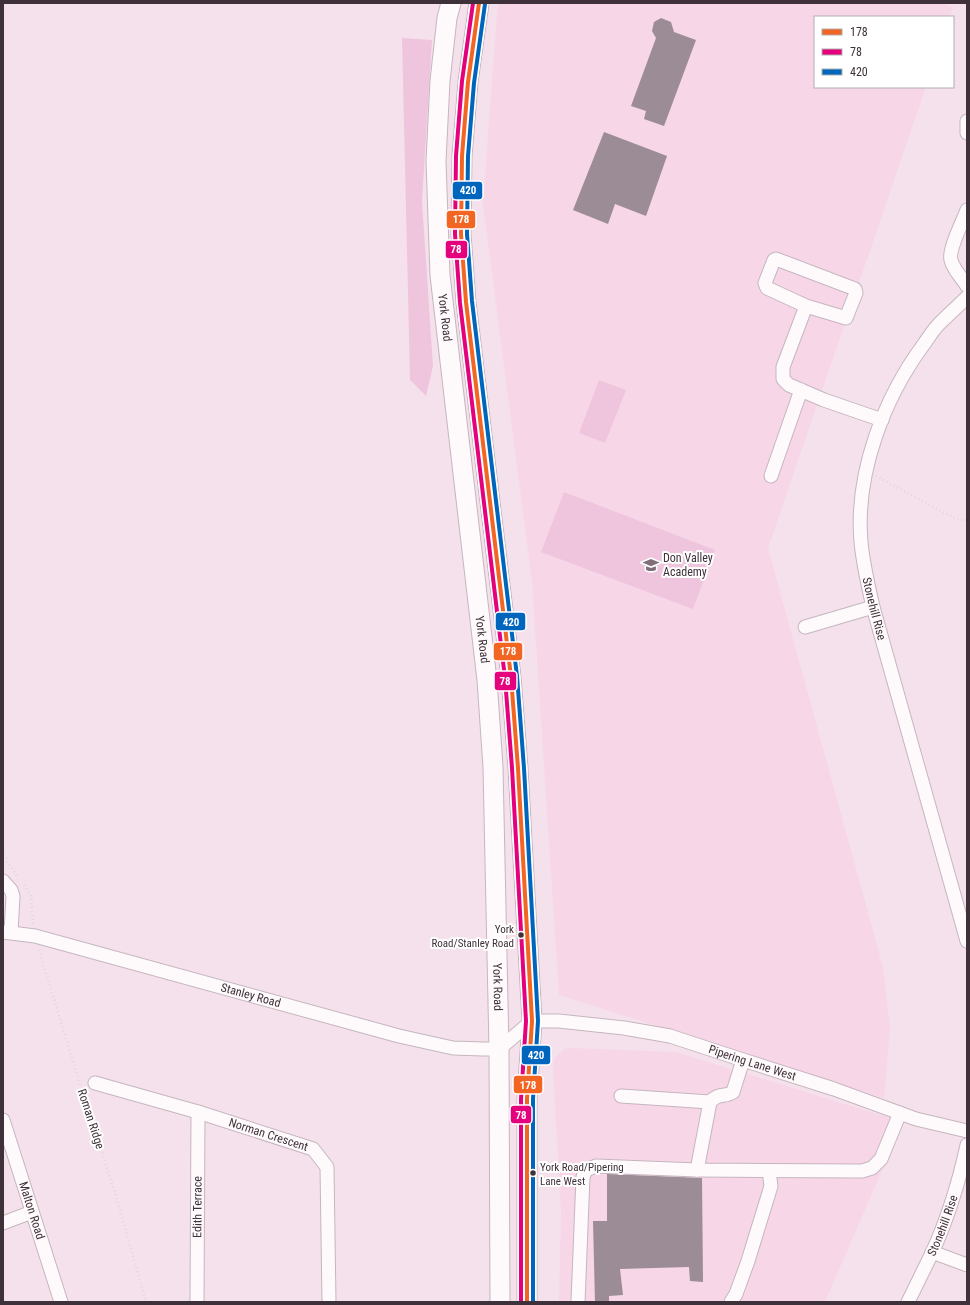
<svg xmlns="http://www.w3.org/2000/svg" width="970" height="1305" font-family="'Roboto Condensed',sans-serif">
	<rect width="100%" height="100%" fill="#f5e1ec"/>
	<path fill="#f7d6e8" d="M499,3H941L953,7L950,17H815V87H926L768,548L883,967L890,1028L884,1098L559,995L532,582L483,204L497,12Z
		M570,1048L676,1052L903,1122L825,1302H559L561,1214L553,1069L554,1059L564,1049Z"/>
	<path fill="#efc5dd" d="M402,38L432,40L422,201L433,366L426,396L410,380Z
		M599,380L626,390L605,443L579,433Z
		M564,492L715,550L693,609L541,552Z"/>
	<path fill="#9b8c95" d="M661,18L671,22L674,32L696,40L664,126L644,119L646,111L631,106L656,38L652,31L654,22Z
		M604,132L667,156L646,216L615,204L608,224L573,210Z
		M607,1174L702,1178L703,1282L690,1281L689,1267L620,1269L623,1295L609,1296V1302H595L593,1221H607Z"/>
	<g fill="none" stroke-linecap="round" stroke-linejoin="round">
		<defs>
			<g id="minor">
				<path d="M967,121V133"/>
				<path d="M967,210C963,221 948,250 951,260C953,269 962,278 967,286"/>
				<path id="s1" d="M967,297C958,306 948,315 939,324C933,330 929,337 924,344C884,398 855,473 861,542C863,564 868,585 873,607L967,941"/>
				<path d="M806,306L846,318L856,293L855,289L776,259L774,260L765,283L767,288L806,306L783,367V379L789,385L824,400L882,420"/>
				<path d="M771,476L801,390"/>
				<path d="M805,627L873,607"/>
				<path d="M3,881L11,890L13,896L11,932"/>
				<path id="s2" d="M3,932L35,936L399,1036L453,1048L483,1049H499L532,1021H559L624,1028L670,1036L743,1060L834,1089L916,1119L967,1131"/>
				<path id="s3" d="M95,1083L198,1112L313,1149L327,1167L329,1302"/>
				<path d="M621,1096L710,1102"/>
				<path id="s4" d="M3,1120L61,1302"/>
				<path d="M697,1170L710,1102C719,1092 724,1098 733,1092L743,1060"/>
				<path d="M3,1223L32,1212"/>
				<path d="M932,1252L967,1265"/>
				<path id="s5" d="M197,1302L198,1112"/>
				<path d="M578,1302L583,1177L586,1170L596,1166L697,1170L862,1171L872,1168L881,1159L900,1113"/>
				<path d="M731,1302L736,1294L748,1261L771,1186L769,1171"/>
				<path id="s6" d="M908,1302C916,1286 924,1269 932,1253C948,1218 959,1182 967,1145"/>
			</g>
			<g id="highway">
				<path id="s7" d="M451,3L447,18L440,81L436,161L440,275L487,680L493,767L499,1049L500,1302"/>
				<path d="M479,3L468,82L462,156L461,234L466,302L511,677L518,768L532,1021L527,1099V1302"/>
			</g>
		</defs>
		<use href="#minor" stroke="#c5b6be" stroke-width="15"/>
		<use href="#highway" stroke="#c5b6be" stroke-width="21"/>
		<path stroke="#ded8db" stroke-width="2.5" stroke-dasharray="1 3" stroke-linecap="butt" d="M876,476L958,520H967
			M3,850L8,863L17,876
			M24,885L31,896L33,924
			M39,950L75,1068L116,1196L146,1302"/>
		<use href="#minor" stroke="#fefafc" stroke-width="13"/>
		<use href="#highway" stroke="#fefafc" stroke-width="19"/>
		<defs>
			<path id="bus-1" d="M479,3L468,82L462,156L461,234L466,302L511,677L518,768L532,1021L527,1099V1302"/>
			<path id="bus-2" d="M473,3L462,81L456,156L455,234L460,303L505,678L512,768L526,1021L521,1099V1302"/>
			<path id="bus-3" d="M485,4L474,83L468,156L467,234L472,301L517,676L524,768L538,1021L533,1099V1302"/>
		</defs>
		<use href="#bus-1" stroke="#fff" stroke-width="7"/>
		<use href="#bus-2" stroke="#fff" stroke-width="7"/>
		<use href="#bus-3" stroke="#fff" stroke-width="7"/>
		<use href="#bus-1" stroke="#f26522" stroke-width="4"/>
		<use href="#bus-2" stroke="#e5007d" stroke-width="4"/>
		<use href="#bus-3" stroke="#0065bd" stroke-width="4"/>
	</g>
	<defs>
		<symbol id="school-bare" viewBox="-9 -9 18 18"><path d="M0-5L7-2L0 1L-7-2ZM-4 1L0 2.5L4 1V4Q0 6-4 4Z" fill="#7f6f78" stroke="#fff" stroke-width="2.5" paint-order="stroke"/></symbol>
	</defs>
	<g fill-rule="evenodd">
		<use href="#school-bare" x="640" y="554" width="22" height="22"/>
	</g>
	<g fill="#3f3139" stroke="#fff" stroke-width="1.5">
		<circle cx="521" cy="935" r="3.5"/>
		<circle cx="533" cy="1173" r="3.5"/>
	</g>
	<g text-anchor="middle" stroke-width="4" stroke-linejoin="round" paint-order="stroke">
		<g font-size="11" fill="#3f3139" stroke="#fff" text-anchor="end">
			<text x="514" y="933">York<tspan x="514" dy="14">Road/Stanley Road</tspan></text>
			<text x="540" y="1171" text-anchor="start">York Road/Pipering<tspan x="540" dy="14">Lane West</tspan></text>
		</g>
		<g font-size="12" fill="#3f3139" stroke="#fff">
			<text dy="4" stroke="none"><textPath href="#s7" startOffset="316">York Road</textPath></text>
			<text dy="4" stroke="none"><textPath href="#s1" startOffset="344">Stonehill Rise</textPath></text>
			<text dy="4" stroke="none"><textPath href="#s7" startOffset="640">York Road</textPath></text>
			<text dy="4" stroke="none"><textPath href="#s7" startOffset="988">York Road</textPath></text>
			<text dy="4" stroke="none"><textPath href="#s2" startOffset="256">Stanley Road</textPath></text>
			<text dy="4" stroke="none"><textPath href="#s2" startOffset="780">Pipering Lane West</textPath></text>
			<text transform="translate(91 1119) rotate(72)" y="4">Roman Ridge</text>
			<text dy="4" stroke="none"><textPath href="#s3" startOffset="181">Norman Crescent</textPath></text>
			<text dy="4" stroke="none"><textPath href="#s5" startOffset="95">Edith Terrace</textPath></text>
			<text dy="4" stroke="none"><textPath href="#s4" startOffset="95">Malton Road</textPath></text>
			<text dy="4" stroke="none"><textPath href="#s6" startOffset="84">Stonehill Rise</textPath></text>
		</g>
		<g font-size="12" fill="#3f3139" stroke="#fff" text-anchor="start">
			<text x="663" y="562">Don Valley<tspan x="663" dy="14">Academy</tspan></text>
		</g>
	</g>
	<g stroke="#fff" stroke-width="1.5">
		<rect x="452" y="181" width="31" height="19" rx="4" fill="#0065bd"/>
		<rect x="446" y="210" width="30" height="19" rx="4" fill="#f26522"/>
		<rect x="445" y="240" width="23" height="19" rx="4" fill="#e5007d"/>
		<rect x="495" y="612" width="31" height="19" rx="4" fill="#0065bd"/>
		<rect x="493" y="642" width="30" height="19" rx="4" fill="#f26522"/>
		<rect x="494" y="671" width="23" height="20" rx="4" fill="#e5007d"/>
		<rect x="521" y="1045" width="30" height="20" rx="4" fill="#0065bd"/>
		<rect x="513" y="1075" width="30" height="19" rx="4" fill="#f26522"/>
		<rect x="510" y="1105" width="22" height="19" rx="4" fill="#e5007d"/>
	</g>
	<g font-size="11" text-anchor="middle" font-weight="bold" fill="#fff">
		<text x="468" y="194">420</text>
		<text x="461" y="223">178</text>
		<text x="456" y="253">78</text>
		<text x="511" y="626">420</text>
		<text x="508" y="655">178</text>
		<text x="505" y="685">78</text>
		<text x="536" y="1059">420</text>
		<text x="528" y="1089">178</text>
		<text x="521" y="1119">78</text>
	</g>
	<rect width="970" height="1305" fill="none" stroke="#3f3139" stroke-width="8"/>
	<rect x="814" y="16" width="140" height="72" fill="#ffffff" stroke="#b2adb0"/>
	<rect x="822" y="29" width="20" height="6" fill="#f26522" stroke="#b2adb0"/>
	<text x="850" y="36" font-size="12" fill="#3f3139">178</text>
	<rect x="822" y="49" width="20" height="6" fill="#e5007d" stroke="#b2adb0"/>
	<text x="850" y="56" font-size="12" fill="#3f3139">78</text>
	<rect x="822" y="69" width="20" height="6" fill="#0065bd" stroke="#b2adb0"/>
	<text x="850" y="76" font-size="12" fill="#3f3139">420</text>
</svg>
